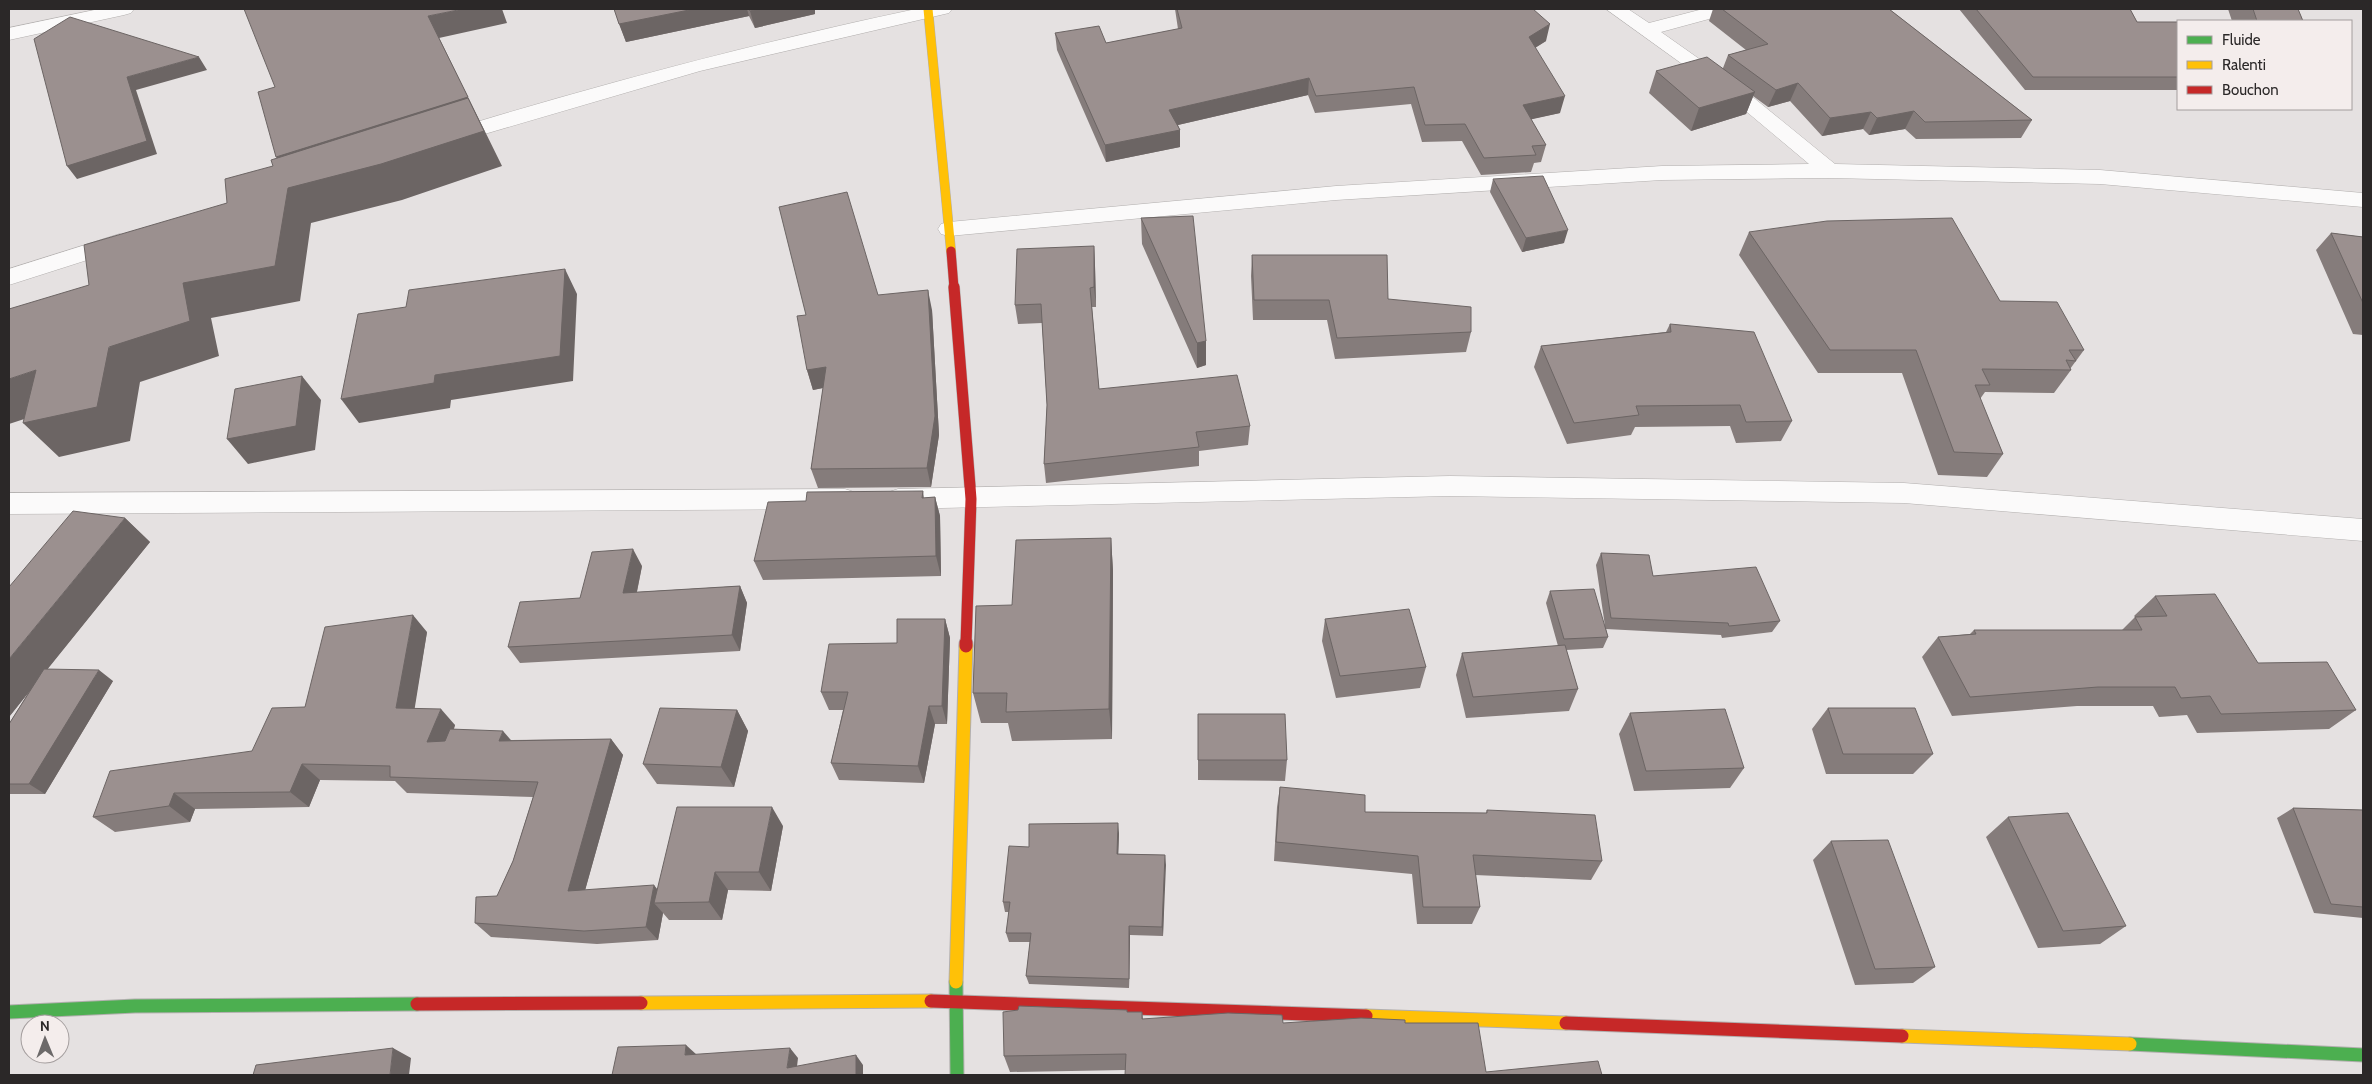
<svg xmlns="http://www.w3.org/2000/svg" width="2372" height="1084" font-family="Cabin,sans-serif">
	<rect width="100%" height="100%" fill="#e5e1e1"/>
	<g fill="none" stroke-linecap="round" stroke-linejoin="round">
		<defs>
			<path id="street" d="M99,9H134L131,13L124,15L9,40V28Z
				M916,9H952L949,13L700,71L447,145L440,143L436,138L440,133C597,85 755,43 916,9Z
				M1606,9H1628L1649,23L1703,9H1733L1731,13L1661,32L1749,94L1835,164L2100,170L2363,193V207L2100,184L1830,178L1662,180L1336,200L949,236L941,234L938,229L941,224L949,222L1336,186L1662,166L1809,164L1735,102Z
				M120,234L128,237L131,242L128,247L9,285V269Z
				M1450,476L1904,483L2363,519V541L1904,503L1450,496L898,509L889,506L885,499L889,492L898,489Z
				M845,489L854,492L858,499L854,506L845,509L9,514V493Z"/>
			<path id="fast" d="M956,982L957,1075
				M9,1012L135,1006L417,1004
				M2130,1044L2363,1055"/>
			<path id="slow-far1" d="M928,9L951,251"/>
			<path id="slow" d="M956,982L966,646
				M641,1003L931,1001
				M1366,1016L1566,1023
				M1902,1036L2130,1044"/>
			<path id="jam-far2" d="M951,251L954,288"/>
			<path id="jam-far1" d="M954,287L971,499L966,644"/>
			<path id="jam" d="M966,646V643
				M931,1001L1366,1016
				M417,1004L641,1003
				M1566,1023L1902,1036"/>
		</defs>
		<use href="#street" stroke="#b2afae" stroke-width="1"/>
		<use href="#fast" stroke="#b2afae" stroke-width="15"/>
		<use href="#slow-far1" stroke="#b2afae" stroke-width="10"/>
		<use href="#slow" stroke="#b2afae" stroke-width="15"/>
		<use href="#jam-far2" stroke="#b2afae" stroke-width="10"/>
		<use href="#jam-far1" stroke="#b2afae" stroke-width="12"/>
		<use href="#jam" stroke="#b2afae" stroke-width="15"/>
		<use href="#street" fill="#fbfafa" fill-rule="evenodd"/>
		<use href="#fast" stroke="#4caf50" stroke-width="13"/>
		<use href="#slow-far1" stroke="#ffc107" stroke-width="9"/>
		<use href="#slow" stroke="#ffc107" stroke-width="13"/>
		<use href="#jam-far2" stroke="#c62828" stroke-width="9"/>
		<use href="#jam-far1" stroke="#c62828" stroke-width="11"/>
		<use href="#jam" stroke="#c62828" stroke-width="13"/>
	</g>
	<path fill="#857c7b" d="M614,9H815V14L755,28L749,16L626,42Z
		M1175,9H1533L1546,41L1535,48L1560,113L1531,119L1546,145L1541,162L1534,163L1531,172L1481,175L1462,141L1422,142L1411,104L1315,113L1308,95L1178,125L1180,130V147L1106,162L1057,50L1055,33L1106,43L1178,29Z
		M1713,9H1889L2032,120L2021,138L1916,139L1905,129L1869,135L1863,129L1822,136L1790,101L1768,107L1753,96L1746,114L1691,131L1649,93L1656,71L1723,68L1728,55L1746,50L1709,21Z
		M1959,9H2130L2137,22H2178V90H2025Z
		M2228,9H2298L2303,21H2232Z
		M1493,179L1564,243L1522,252L1490,192Z
		M1141,218L1206,341V365L1197,368L1142,244Z
		M1749,232L2000,301L2084,350L2070,369L2071,370L2054,393L1985,392L1980,399L2003,454L1987,477L1938,475L1902,373H1818L1739,255Z
		M2331,233L2363,237V335L2353,334L2316,250Z
		M1094,246L1095,266L1096,307H1092L1099,389L1250,426L1248,445L1199,451V466L1046,483L1044,464L1047,405L1042,323L1018,324L1015,305Z
		M1252,255L1388,299L1471,332L1466,352L1335,359L1327,320H1253L1251,276Z
		M878,295L932,310L939,435L931,487L818,488L811,469L823,388L813,390L807,370L806,315Z
		M1670,324L1792,421L1781,441L1736,443L1730,426L1635,427L1631,435L1567,444L1534,367L1541,346L1666,332Z
		M923,491L924,498L935,497L940,516L941,576L763,580L754,561L806,501Z
		M125,518L150,542L47,669L113,681L45,794H9V724L30,690L9,717Z
		M1111,538L1113,571L1112,739L1012,741L1008,723H981L973,693L1012,605Z
		M1601,553L1653,576L1780,621L1772,632L1722,638L1721,635L1606,629L1608,637L1603,648L1566,650L1578,689L1569,711L1466,718L1456,675L1462,653L1558,646L1546,603L1550,591L1605,626L1596,565Z
		M642,566L637,592L740,586L747,603L740,651L520,663L508,647L580,598Z
		M2155,596L2258,663L2356,710L2329,729L2197,733L2187,715L2159,717L2153,706H2077L1952,716L1922,657L1938,637L1970,634L1974,630H2122L2135,617L2134,616Z
		M945,619L950,638L947,724H935L924,783L839,780L831,763L843,710H829L821,692L897,643Z
		M1325,619L1426,667L1420,688L1336,698L1322,641Z
		M427,632L414,708L455,725L454,729L511,740L611,739L623,755L585,890H657L783,826L771,891L728,890L722,920H669L663,913L658,940L597,944L491,937L475,923L497,896L513,861L533,797L407,793L395,781L320,780L309,807L195,809L190,822L115,832L93,817L252,751L305,707Z
		M1828,708L1933,754L1913,774H1826L1812,729Z
		M737,710L748,731L734,787L657,784L643,764Z
		M1630,713L1744,768L1730,788L1634,791L1619,734Z
		M1198,714L1287,760L1285,781L1198,780Z
		M1280,787L1365,812L1486,813L1487,810L1602,861L1591,880L1475,875L1480,907L1472,924H1417L1412,874L1274,861L1277,807Z
		M2293,808L2363,810V918L2314,913L2277,818Z
		M2008,817L2126,926L2100,944L2038,948L1986,837Z
		M1119,833L1118,854L1165,855L1163,936L1130,935L1129,988L1029,984L1026,976L1030,942H1009L1006,933L1009,912H1005L1003,902L1029,847Z
		M1831,841L1935,967L1913,983L1855,985L1813,860Z
		M1128,1012H1142L1143,1019L1283,1023H1405L1486,1072L1602,1075L1126,1070L1010,1072L1004,1056Z"/>
	<path fill="#6c6564" d="M463,9H502L507,23L439,38L502,166L402,200L311,223L300,301L211,318L219,356L140,382L130,441L59,457L23,423L183,283L288,188L290,179L276,157L428,16Z
		M694,9H747L749,16L626,42L619,24Z
		M758,9H815V14L755,28L750,11Z
		M1550,24L1546,41L1525,54L1529,37Z
		M199,57L207,70L136,90L157,154L77,179L67,166L127,77Z
		M1309,78L1308,95L1169,127V110Z
		M1798,83L1790,101L1768,107L1776,90Z
		M1755,92L1746,114L1691,131L1699,108Z
		M1565,96L1560,113L1519,122L1523,105Z
		M1914,111L1905,129L1869,135L1877,118Z
		M1871,112L1863,129L1822,136L1830,118Z
		M1180,130V147L1106,162L1105,145Z
		M1568,230L1564,243L1522,252L1526,238Z
		M1094,246L1095,266L1096,307L1094,287Z
		M565,269L577,294L573,381L451,400L450,408L359,423L341,399L435,375Z
		M928,290L932,310L939,435L931,487L927,468Z
		M1206,341V365L1197,368V343Z
		M826,367L832,386L813,390L807,370Z
		M36,370L70,404L9,424V379Z
		M302,376L321,400L315,450L248,464L227,439Z
		M935,497L940,516L941,576L936,556Z
		M125,518L150,542L9,717V659Z
		M1111,538L1113,571L1112,739L1109,709Z
		M633,549L642,566L633,610L623,593Z
		M740,586L747,603L740,651L732,635Z
		M413,615L427,632L412,725L396,708Z
		M945,619L950,638L947,724L942,706Z
		M99,670L113,681L45,794L29,784Z
		M929,706L935,724L924,783L918,766Z
		M441,709L455,725L443,758L427,742Z
		M737,710L748,731L734,787L721,767Z
		M503,731L517,747L499,741Z
		M611,739L623,755L581,905L568,891Z
		M302,764L320,780L309,807L290,792Z
		M174,793L195,809L190,822L169,806Z
		M772,807L783,826L771,891L759,872Z
		M1118,823L1119,833L1118,863L1117,854Z
		M1165,855L1166,865L1163,936L1162,927Z
		M715,872L728,890L722,920L709,902Z
		M654,885L665,899L654,903L663,913L658,940L646,927Z
		M1129,926L1130,935L1129,988Z
		M686,1045L697,1055H685Z
		M393,1048L411,1058L409,1075H390Z
		M790,1048L798,1058L796,1075L787,1068Z
		M856,1055L863,1065V1075H856Z"/>
	<path fill="#9b908f" stroke="#6c6564" d="M244,9H463L428,16L468,97L276,157L258,92L275,87Z
		M614,9H694L619,24Z
		M749,9H758L750,11Z
		M1177,9H1533L1550,24L1529,37L1565,96L1523,105L1546,145L1532,146L1536,155L1484,158L1465,124L1425,125L1414,87L1316,96L1309,78L1169,110L1180,130L1105,145L1055,33L1099,26L1106,43L1182,28Z
		M1722,9H1889L2032,120L1925,122L1914,111L1877,118L1871,112L1830,118L1798,83L1776,90L1728,55L1768,44Z
		M1976,9H2130L2137,22H2178V77H2033Z
		M2253,9H2298L2303,21H2257Z
		M70,17L199,57L127,77L147,141L67,166L34,39Z
		M1707,57L1755,92L1699,108L1656,71Z
		M468,98L484,131L381,164L288,188L275,266L183,283L190,321L109,347L97,407L23,423L36,370L9,379V309L89,285L84,245L227,203L225,179L273,166L271,160Z
		M1543,176L1568,230L1526,238L1493,179Z
		M847,192L878,295L928,290L935,416L927,468L811,469L826,367L807,370L797,316L806,315L779,207Z
		M1193,216L1206,341L1197,343L1141,218Z
		M1952,218L2000,301L2057,302L2084,350H2069L2076,361L2066,360L2071,370L1982,369L1990,385H1975L2003,454L1954,452L1916,350H1830L1749,232L1827,221Z
		M2331,233L2363,237V303Z
		M1094,246V287L1090,288L1099,389L1237,375L1250,426L1196,432L1199,447L1044,464L1047,405L1041,304L1015,305L1017,249Z
		M1252,255H1387L1388,299L1471,307V332L1337,338L1329,300H1254Z
		M565,269L560,356L435,375L434,383L341,399L358,314L406,307L409,290Z
		M1670,324L1754,332L1792,421L1746,422L1740,405L1636,406L1639,415L1574,423L1541,346L1671,332Z
		M302,376L296,426L227,439L235,389Z
		M923,491L922,498L935,497L936,556L754,561L768,502L806,501L807,492Z
		M73,511L125,518L9,659V587Z
		M1111,538L1109,709L1006,712L1007,693H973L976,606L1012,605L1016,540Z
		M633,549L623,593L740,586L732,635L508,647L520,602L580,598L592,552Z
		M1601,553L1649,555L1653,576L1756,567L1780,621L1729,626L1728,623L1611,618Z
		M1594,589L1608,637L1564,639L1550,591Z
		M2215,594L2258,663L2327,662L2356,710L2221,714L2210,696L2181,698L2175,687H2098L1970,697L1938,637L1976,634L1974,630H2142L2135,617L2167,616L2155,596Z
		M1409,609L1426,667L1340,676L1325,619Z
		M413,615L396,708L441,709L427,742L445,741L450,729L503,731L499,741L611,739L568,891L654,885L646,927L584,931L475,923L476,897L497,896L513,861L538,782L390,777V766L302,764L290,792L174,793L169,806L93,817L110,771L252,751L272,708L305,707L325,627Z
		M897,619H945L942,706H929L918,766L831,763L848,692H821L829,644L897,643Z
		M1565,645L1578,689L1473,697L1462,653Z
		M44,669L99,670L29,784H9V724Z
		M660,708L737,710L721,767L643,764Z
		M1828,708H1915L1933,754H1843Z
		M1725,709L1744,768L1646,771L1630,713Z
		M1198,714H1285L1287,760H1198Z
		M1280,787L1365,795V812L1487,813V810L1595,815L1602,861L1473,855L1480,907H1423L1418,856L1276,842Z
		M677,807H772L759,872H715L709,902L654,903Z
		M2293,808L2363,810V907L2331,904Z
		M2068,813L2126,926L2063,931L2008,817Z
		M1118,823L1117,854L1165,855L1162,927L1129,926V979L1026,976L1031,933H1006L1010,902H1003L1009,846L1029,847V824Z
		M1888,840L1935,967L1875,969L1831,841Z
		M1019,1006L1127,1010V1012H1142V1019L1228,1013L1282,1015L1283,1023L1361,1018L1405,1020V1023H1478L1486,1072L1598,1061L1602,1075H1125L1126,1054L1004,1056L1003,1012L1018,1010Z
		M686,1045L685,1055L790,1048L787,1068L856,1055V1075H612L618,1047Z
		M393,1048L390,1075H253L256,1065Z"/>
	<rect width="2372" height="1084" fill="none" stroke="#2b2828" stroke-width="20"/>
	<rect x="2177" y="20" width="175" height="90" fill="#f4edec" stroke="#a49e9e"/>
	<rect x="2187" y="36" width="25" height="8" fill="#4caf50" stroke="#a49e9e"/>
	<text x="2222" y="45" font-size="15" fill="#2b2828">Fluide</text>
	<rect x="2187" y="61" width="25" height="8" fill="#ffc107" stroke="#a49e9e"/>
	<text x="2222" y="70" font-size="15" fill="#2b2828">Ralenti</text>
	<rect x="2187" y="86" width="25" height="8" fill="#c62828" stroke="#a49e9e"/>
	<text x="2222" y="95" font-size="15" fill="#2b2828">Bouchon</text>
	<g transform="translate(45 1039) rotate(359)"><circle r="24" fill="#f4edec" stroke="#a49e9e"/>
	<path d="M0-4L9 19L0 12L-9 19Z" fill="#6c6969"/>
	<text y="-8" font-size="14" font-weight="bold" text-anchor="middle" fill="#2b2828">N</text>
	</g>
</svg>
